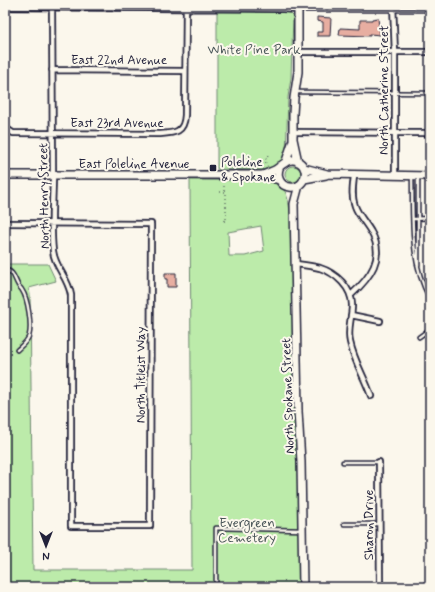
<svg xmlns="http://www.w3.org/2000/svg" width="435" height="592" font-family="Mynerve,sans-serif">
	<rect width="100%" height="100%" fill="#fbf7ec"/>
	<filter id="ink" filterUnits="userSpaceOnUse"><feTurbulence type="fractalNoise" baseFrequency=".025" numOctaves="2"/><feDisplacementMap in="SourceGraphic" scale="8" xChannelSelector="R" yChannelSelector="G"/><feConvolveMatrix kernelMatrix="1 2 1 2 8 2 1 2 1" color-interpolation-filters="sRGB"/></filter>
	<g filter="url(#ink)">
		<path fill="#bcebaa" stroke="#6f8672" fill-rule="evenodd" d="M217,11L278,12L290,13L293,16L291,78L288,97L286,154L281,163L267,170L217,169Z
			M285 174a8 8 0 1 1 16 0a8 8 0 1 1-16 0Z
			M190,180L272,181C289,185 289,206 291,220L303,587H5V264H48L56,281L29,288L30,295L33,570H192ZM261,226L264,251L245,256H229L228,232Z"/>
		<path fill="#e7aea1" stroke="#22223b" d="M317,17L331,18L330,36H317V32H323V22L317,21Z
			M378,18L380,35L370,34V36L339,35L340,28L360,29V20H372V19Z
			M165,273H176V287H167V279H165Z"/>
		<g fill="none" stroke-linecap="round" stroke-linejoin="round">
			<defs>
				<path id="lane" d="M299,10H430
					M297,92L430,93
					M412,176C413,218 409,261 430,299
					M418,176V265
					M413,219L430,218
					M5,270C14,271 14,278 18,285C19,287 21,288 22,290C28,299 32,325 29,336C27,342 21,346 17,350
					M419,337L430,329
					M343,462H378
					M344,524H379
					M216,587V528L301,530
					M344,587L379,586"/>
				<path id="street" d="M393,5L395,53V176
					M5,7L283,9L298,10
					M298,52H430
					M52,70L185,71
					M5,126L7,129L13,133L159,134C175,133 184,133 185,115L186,5
					M293,132L430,133
					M5,223L151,224L150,526H71V295C68,277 55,268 53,251C50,226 53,199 53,174C53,119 52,63 52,7
					M296,264C304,265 312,266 320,268C336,273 352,288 352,305C352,318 347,329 350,342C354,361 365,378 371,396
					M351,295C370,278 386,257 371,232C366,223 358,215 355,206C351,196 353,186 354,176
					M351,315L380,321
					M379,462L380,587"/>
				<path id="secondary" d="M298,5V72L294,98L293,114V139L298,162
					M286,161L293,140
					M304,168L327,174L430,176
					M5,175H262L279,180
					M263,175C267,173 271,172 275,170C283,165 289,156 299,162C311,170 304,189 290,187C279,186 276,175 280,166
					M304,179L326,175
					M299,185L294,204L298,411L301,462L303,587"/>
			</defs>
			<use href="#lane" stroke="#22223b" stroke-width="5.5"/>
			<use href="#street" stroke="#22223b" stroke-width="8"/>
			<use href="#secondary" stroke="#22223b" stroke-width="10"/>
			<path stroke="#22223b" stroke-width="1" stroke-dasharray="1 3" stroke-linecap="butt" d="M268,155L265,161L268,167
				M224,191V186
				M216,192H225
				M224,221H226V192"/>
			<use href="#lane" stroke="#fbf7ec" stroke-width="2.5"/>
			<use href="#street" stroke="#fbf7ec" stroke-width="4.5"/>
			<use href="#secondary" stroke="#fbf7ec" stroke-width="7"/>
		</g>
	</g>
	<rect fill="#22223b" stroke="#fbf7ec" stroke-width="1.5" x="209" y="164" width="8" height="8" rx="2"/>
	<g text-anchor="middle" stroke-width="4" stroke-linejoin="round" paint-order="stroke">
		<g font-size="13" fill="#485457" stroke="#fbf7ec">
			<text x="254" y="54">White Pine Park</text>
			<text x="247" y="527">Evergreen<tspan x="247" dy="15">Cemetery</tspan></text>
		</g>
		<g font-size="13" fill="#22223b" stroke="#fbf7ec">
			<text x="119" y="64">East 22nd Avenue</text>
			<text transform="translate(383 90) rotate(-90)" y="5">North Catherine Street</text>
			<text x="117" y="127">East 23rd Avenue</text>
			<text x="134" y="168">East Poleline Avenue</text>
			<text transform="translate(43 196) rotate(-91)" y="5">North Henry Street</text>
			<text transform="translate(140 375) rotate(-90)" y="5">North Titleist Way</text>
			<text transform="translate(287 396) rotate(-92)" y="5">North Spokane Street</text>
			<text transform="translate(368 525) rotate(-90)" y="5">Sharon Drive</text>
		</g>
		<g font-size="13" fill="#22223b" stroke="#fbf7ec" text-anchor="start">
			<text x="221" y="166">Poleline<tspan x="221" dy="15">&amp; Spokane</tspan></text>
		</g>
	</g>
	<rect width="435" height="592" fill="none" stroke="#fbf7ec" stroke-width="20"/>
	<rect x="10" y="10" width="415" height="572" fill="none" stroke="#22223b" stroke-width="1.5" filter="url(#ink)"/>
	<g transform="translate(46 546) rotate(180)" stroke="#fbf7ec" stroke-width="3" paint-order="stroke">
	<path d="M0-3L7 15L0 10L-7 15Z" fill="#22223b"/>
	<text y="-6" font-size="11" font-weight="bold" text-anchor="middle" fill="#22223b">N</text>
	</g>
</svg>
